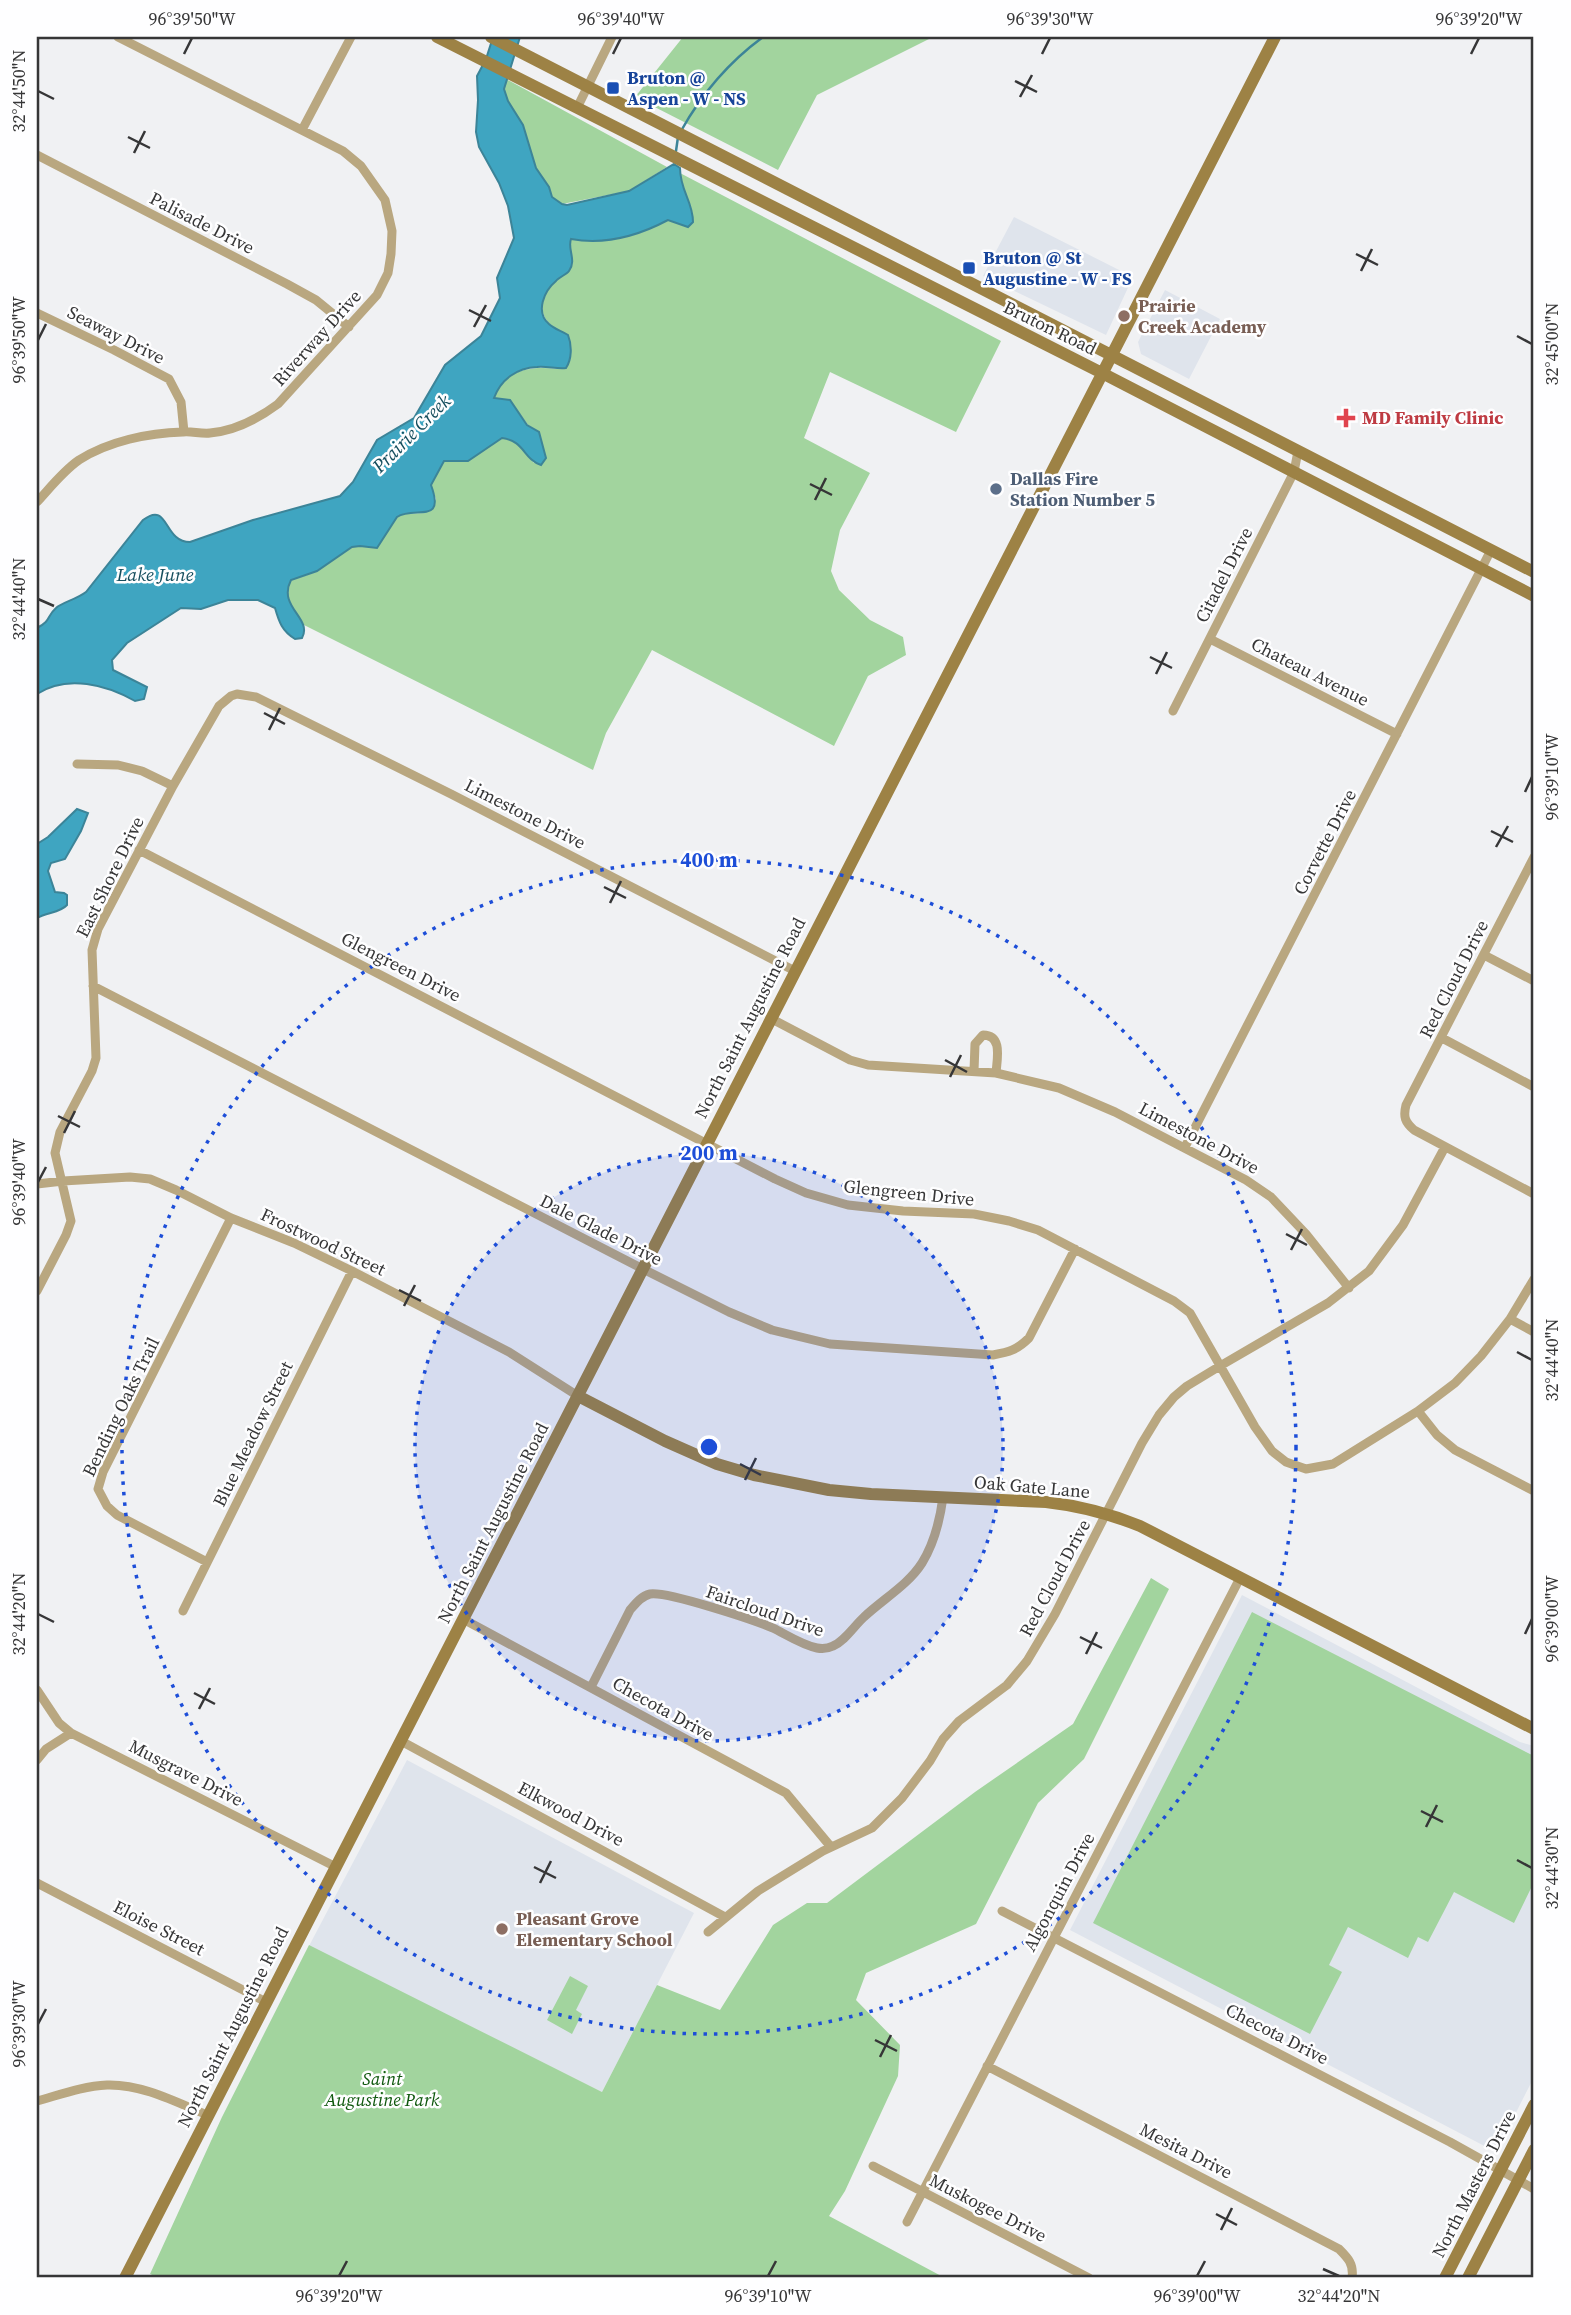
<svg xmlns="http://www.w3.org/2000/svg" width="1571" height="2315" font-family="'Source Serif 4',serif">
	<rect width="100%" height="100%" fill="#f0f1f3"/>
	<path fill="#dfe4ec" d="M1014,217L1133,277L1106,335L983,276Z
		M1165,290L1220,319L1189,379L1141,354L1138,342Z
		M1242,1595L1520,1742L1534,1746V2077L1496,2152L1070,1930Z
		M407,1760L694,1913L602,2092L309,1946Z"/>
	<path fill="#a2d49e" d="M683,37H933L817,95L778,170L635,97Z
		M506,79L667,167L629,191L562,204L552,197L549,187L536,168L523,125L508,101L504,89Z
		M680,173L1001,341L956,432L830,372L804,438L870,473L840,530L831,571L839,590L870,620L903,637L906,655L868,676L834,746L652,650L606,733L593,770L304,625C294,610 282,598 291,580L307,575L352,547L360,546L376,548L397,517L402,514L425,513L436,499L431,485L444,461H468L502,438L518,442L534,463L539,432L528,425L510,400L494,399C504,368 532,366 559,369L561,331C538,321 536,299 555,281C559,277 565,275 568,271C577,261 567,249 571,238C605,246 639,236 668,220L688,227L687,198L682,188Z
		M1151,1578L1169,1589L1084,1759L1038,1803L976,1924L866,1973L856,2000L900,2045L898,2076L845,2191L829,2216L945,2278H159L150,2274L222,2117L309,1945L602,2092L657,1985L720,2010L773,1925L807,1903H827L975,1792L1073,1724Z
		M1252,1612L1534,1756V1882L1514,1923L1454,1892L1428,1942L1418,1937L1408,1958L1348,1927L1329,1965L1342,1972L1310,2034L1093,1923Z
		M570,1976L588,1986L576,2010L582,2014L572,2034L547,2020Z"/>
	<path fill="#3fa5c1" stroke="#3c8498" stroke-width="2" d="M493,37H520L504,89L508,101L523,125L536,168L549,187L552,197L562,204L567,205L629,191L674,164L680,168C680,191 693,201 693,222L688,227L668,220C638,236 605,245 571,239C567,249 577,260 569,271C566,275 559,277 556,281C544,291 535,312 549,324C554,329 562,331 568,335C572,345 572,359 566,368C556,369 547,366 537,367C517,368 501,379 494,398L510,400L527,425L539,432L546,458L541,465C523,459 525,441 502,438L468,461H444L431,485C446,526 414,505 397,517L377,548L360,546L352,547L317,571L291,580C277,607 313,618 302,638L295,639C282,631 279,622 275,608L258,600H228L201,609L181,608L127,643L112,660L113,670L147,687L144,699L135,701C107,685 67,674 37,694V628C52,620 46,617 56,608C61,603 77,599 86,592L143,520C169,500 163,542 190,542L253,520L340,496L353,482L377,440L414,418L445,365L481,336L500,298L497,278L514,238L508,206L499,183L479,147L476,132L478,100L477,76L486,59Z
		M77,809L88,813L81,831L65,859L51,863L48,871L55,892L64,893L67,895V905C60,913 47,912 37,918V844L48,837Z"/>
	<g fill="none" stroke-linecap="round" stroke-linejoin="round">
		<path stroke="#3c8498" stroke-width="2.5" d="M681,131C701,95 729,62 763,37
			M676,151L678,137"/>
		<path stroke="#b9a780" stroke-width="9" d="M577,108L612,37
			M302,130L351,37
			M37,155L287,284L316,300L349,327
			M37,313L114,350L169,379L181,402L184,432
			M37,502C50,488 63,471 79,460C109,441 148,433 183,432C191,431 201,434 210,433C234,431 259,418 278,404L377,295L388,273L391,254L392,231L385,200L361,166L343,151L118,37
			M1210,639L1397,734
			M1173,711L1294,472L1298,451
			M77,764L118,765L142,771L173,786
			M139,850L775,1179L806,1193L848,1205L903,1211L974,1214L1009,1221L1038,1230L1174,1301L1190,1313L1255,1427L1272,1451L1286,1462L1306,1469L1333,1464L1418,1411L1455,1383L1481,1356L1510,1319L1534,1279
			M1534,857L1406,1105C1403,1117 1405,1122 1414,1130L1534,1194
			M1484,955L1534,981
			M93,986L643,1269L729,1312L772,1330L830,1344L993,1355C1009,1352 1017,1350 1029,1338L1075,1249
			M770,1018L850,1060L868,1065L996,1073L1059,1088L1115,1112L1246,1180L1271,1197L1306,1234L1349,1288
			M1442,1038L1534,1087
			M974,1071L975,1044L983,1035C1003,1035 997,1059 996,1073
			M1185,1147L1491,550
			M37,1184L63,1181L130,1177L150,1179L176,1190L231,1218L294,1243L352,1271L509,1352L578,1396
			M37,1291L66,1235L71,1221L55,1153L60,1132L92,1071L96,1058L92,950L98,929L173,786L219,706L231,696L237,694L256,697L451,794L795,971
			M1510,1319L1534,1332
			M1418,1411L1437,1435L1455,1450L1534,1491
			M207,1562L117,1515L107,1506L98,1489L103,1472L231,1218
			M183,1611L352,1271
			M463,1619L786,1793L831,1847
			M591,1687L630,1610C635,1604 641,1596 650,1594C667,1591 754,1620 773,1628C787,1635 802,1645 817,1648C822,1649 829,1648 833,1646C845,1641 854,1626 864,1617C883,1599 908,1585 922,1563C935,1542 940,1520 943,1497
			M37,1690L59,1723L71,1733L336,1867
			M401,1741L725,1917
			M37,1760L46,1749L71,1733
			M37,1883L266,2002
			M1002,1911L1450,2142L1534,2189
			M708,1932L758,1891L823,1851L872,1828L902,1798L930,1761L943,1739L959,1721L1007,1685L1027,1661L1055,1614L1142,1443L1159,1415L1174,1397L1187,1386L1220,1366L1328,1303L1369,1271L1403,1225L1445,1147
			M987,2066L1339,2249C1348,2258 1354,2264 1352,2278
			M37,2101C59,2095 83,2086 107,2085C142,2084 176,2102 207,2115
			M873,2166L1089,2278
			M907,2222L1240,1578"/>
		<path stroke="#9d8245" stroke-width="12" d="M437,37L1102,373L1534,596
			M491,37L1534,572
			M578,1396L665,1441L717,1464L754,1475L829,1490L871,1494L1046,1502C1081,1506 1108,1513 1140,1526L1534,1729
			M125,2278L1275,37
			M1445,2278L1534,2105
			M1468,2278L1534,2150"/>
	</g>
	<path fill="none" stroke="#363637" stroke-width="2.5" d="M184,54L192,38M613,54L621,38M1042,54L1050,38M1471,54L1479,38M1015,81L1037,92M38,91L54,99M1020,97L1032,75M128,137L150,148M134,153L145,131M1356,254L1378,265M1361,271L1372,249M469,310L491,321M474,327L486,305M1517,336L1532,344M38,340L46,324M810,484L832,495M815,500L826,478M38,599L54,606M1150,657L1172,668M1156,674L1167,652M264,713L285,724M269,730L280,708M1525,792L1532,777M1491,831L1513,842M1496,847L1508,826M604,887L626,898M610,903L621,881M945,1060L967,1072M950,1077L961,1055M58,1116L80,1127M64,1133L75,1111M38,1182L46,1167M1286,1234L1307,1245M1291,1250L1302,1229M399,1290L421,1301M404,1306L415,1285M1517,1352L1532,1360M740,1464L761,1475M745,1480L756,1458M38,1614L54,1622M1525,1634L1532,1619M1080,1637L1102,1648M1086,1654L1097,1632M194,1693L215,1704M199,1709L210,1688M1421,1811L1443,1822M1426,1827L1437,1805M1517,1860L1532,1868M534,1867L556,1878M540,1883L551,1861M38,2024L46,2009M875,2040L897,2051M880,2057L891,2035M1216,2214L1237,2225M1221,2230L1232,2208M1323,2269L1339,2276M339,2276L347,2261M768,2276L776,2261M1197,2276L1205,2261"/>
	<circle cx="709" cy="1447" r="294" fill="#1d4ed8" fill-opacity=".12"/>
	<g fill="none" stroke="#1d4ed8" stroke-width="3.5" stroke-dasharray="3.5 7">
		<circle cx="709" cy="1447" r="294"/>
		<circle cx="709" cy="1447" r="587"/>
	</g>
	<g fill="#1a4fb4" stroke="#fefeff" stroke-width="2.5">
		<rect x="606" y="81" width="14" height="14" rx="3.5"/>
		<rect x="962" y="261" width="14" height="14" rx="3.5"/>
	</g>
	<g fill="#8d6e63" stroke="#fefeff" stroke-width="2.5">
		<circle cx="1124" cy="316" r="7"/>
		<circle cx="502" cy="1929" r="7"/>
	</g>
	<path fill="#e0444e" stroke="#fefeff" stroke-width="2.5" d="M1342.5 407.5h7v7h7v7h-7v7h-7v-7h-7v-7h7z"/>
	<circle fill="#5c6f8a" stroke="#fefeff" stroke-width="2.5" cx="996" cy="489" r="7"/>
	<g text-anchor="middle" stroke-width="5" stroke-linejoin="round" paint-order="stroke">
		<g font-size="18" font-weight="bold" fill="#164399" stroke="#fefeff" text-anchor="start">
			<text x="627" y="84">Bruton @<tspan x="627" dy="21">Aspen - W - NS</tspan></text>
			<text x="983" y="264">Bruton @ St<tspan x="983" dy="21">Augustine - W - FS</tspan></text>
		</g>
		<g font-size="18" fill="#363637" stroke="#fefeff">
			<text transform="translate(202 223) rotate(27)" y="6">Palisade Drive</text>
			<text transform="translate(1050 328) rotate(26)" y="6">Bruton Road</text>
			<text transform="translate(116 335) rotate(27)" y="6">Seaway Drive</text>
			<text transform="translate(317 338) rotate(-48)" y="6">Riverway Drive</text>
			<text transform="translate(1224 575) rotate(-63)" y="6">Citadel Drive</text>
			<text transform="translate(1310 672) rotate(27)" y="6">Chateau Avenue</text>
			<text transform="translate(525 814) rotate(27)" y="6">Limestone Drive</text>
			<text transform="translate(1325 842) rotate(-63)" y="6">Corvette Drive</text>
			<text transform="translate(110 877) rotate(-64)" y="6">East Shore Drive</text>
			<text transform="translate(401 967) rotate(27)" y="6">Glengreen Drive</text>
			<text transform="translate(1454 979) rotate(-63)" y="6">Red Cloud Drive</text>
			<text transform="translate(750 1018) rotate(-63)" y="6">North Saint Augustine Road</text>
			<text transform="translate(1199 1138) rotate(28)" y="6">Limestone Drive</text>
			<text transform="translate(909 1193) rotate(6)" y="6">Glengreen Drive</text>
			<text transform="translate(601 1230) rotate(27)" y="6">Dale Glade Drive</text>
			<text transform="translate(323 1242) rotate(25)" y="6">Frostwood Street</text>
			<text transform="translate(121 1407) rotate(-64)" y="6">Bending Oaks Trail</text>
			<text transform="translate(253 1434) rotate(-64)" y="6">Blue Meadow Street</text>
			<text transform="translate(1032 1487) rotate(5)" y="6">Oak Gate Lane</text>
			<text transform="translate(493 1523) rotate(-63)" y="6">North Saint Augustine Road</text>
			<text transform="translate(1055 1578) rotate(-62)" y="6">Red Cloud Drive</text>
			<text transform="translate(765 1611) rotate(19)" y="6">Faircloud Drive</text>
			<text transform="translate(663 1709) rotate(29)" y="6">Checota Drive</text>
			<text transform="translate(186 1773) rotate(27)" y="6">Musgrave Drive</text>
			<text transform="translate(571 1814) rotate(28)" y="6">Elkwood Drive</text>
			<text transform="translate(1059 1892) rotate(-62)" y="6">Algonquin Drive</text>
			<text transform="translate(159 1928) rotate(27)" y="6">Eloise Street</text>
			<text transform="translate(233 2027) rotate(-63)" y="6">North Saint Augustine Road</text>
			<text transform="translate(1277 2034) rotate(27)" y="6">Checota Drive</text>
			<text transform="translate(1186 2151) rotate(27)" y="6">Mesita Drive</text>
			<text transform="translate(1474 2184) rotate(-63)" y="6">North Masters Drive</text>
			<text transform="translate(988 2208) rotate(27)" y="6">Muskogee Drive</text>
		</g>
		<g font-size="18" font-weight="bold" fill="#785e54" stroke="#fefeff" text-anchor="start">
			<text x="1138" y="312">Prairie<tspan x="1138" dy="21">Creek Academy</tspan></text>
			<text x="516" y="1925">Pleasant Grove<tspan x="516" dy="21">Elementary School</tspan></text>
		</g>
		<g font-size="18" font-weight="bold" fill="#be3a42" stroke="#fefeff" text-anchor="start">
			<text x="1362" y="424">MD Family Clinic</text>
		</g>
		<g font-size="18" font-weight="bold" fill="#4e5e75" stroke="#fefeff" text-anchor="start">
			<text x="1010" y="485">Dallas Fire<tspan x="1010" dy="21">Station Number 5</tspan></text>
		</g>
		<g font-size="18" font-style="italic" fill="#0f580e" stroke="#fefeff">
			<text x="382" y="2085">Saint<tspan x="382" dy="21">Augustine Park</tspan></text>
		</g>
		<g font-size="19" font-style="italic" fill="#154e5e" stroke="#fefeff">
			<text transform="translate(411 433) rotate(-45)" y="7">Prairie Creek</text>
			<text x="155" y="581">Lake June</text>
		</g>
	</g>
	<circle cx="709" cy="1447" r="10" fill="#1d4ed8" stroke="#fefeff" stroke-width="3.5"/>
	<g font-size="21" text-anchor="middle" font-weight="bold" fill="#1d4ed8" stroke="#fefeff" stroke-width="5" stroke-linejoin="round" paint-order="stroke">
		<text x="709" y="867">400 m</text>
		<text x="709" y="1160">200 m</text>
	</g>
	<rect width="1571" height="2315" fill="none" stroke="#fefeff" stroke-width="77"/>
	<rect x="38" y="38" width="1494" height="2238" fill="none" stroke="#363637" stroke-width="2.5"/>
	<g font-size="18" text-anchor="middle" fill="#363637">
		<text x="192" y="25">96°39'50"W</text>
		<text x="621" y="25">96°39'40"W</text>
		<text x="1050" y="25">96°39'30"W</text>
		<text x="1479" y="25">96°39'20"W</text>
		<text transform="translate(19 91) rotate(-90)" y="6">32°44'50"N</text>
		<text transform="translate(19 340) rotate(-90)" y="6">96°39'50"W</text>
		<text transform="translate(1552 344) rotate(-90)" y="6">32°45'00"N</text>
		<text transform="translate(19 599) rotate(-90)" y="6">32°44'40"N</text>
		<text transform="translate(1552 777) rotate(-90)" y="6">96°39'10"W</text>
		<text transform="translate(19 1182) rotate(-90)" y="6">96°39'40"W</text>
		<text transform="translate(1552 1360) rotate(-90)" y="6">32°44'40"N</text>
		<text transform="translate(19 1614) rotate(-90)" y="6">32°44'20"N</text>
		<text transform="translate(1552 1619) rotate(-90)" y="6">96°39'00"W</text>
		<text transform="translate(1552 1868) rotate(-90)" y="6">32°44'30"N</text>
		<text transform="translate(19 2024) rotate(-90)" y="6">96°39'30"W</text>
		<text x="339" y="2302">96°39'20"W</text>
		<text x="768" y="2302">96°39'10"W</text>
		<text x="1197" y="2302">96°39'00"W</text>
		<text x="1339" y="2302">32°44'20"N</text>
	</g>
</svg>
